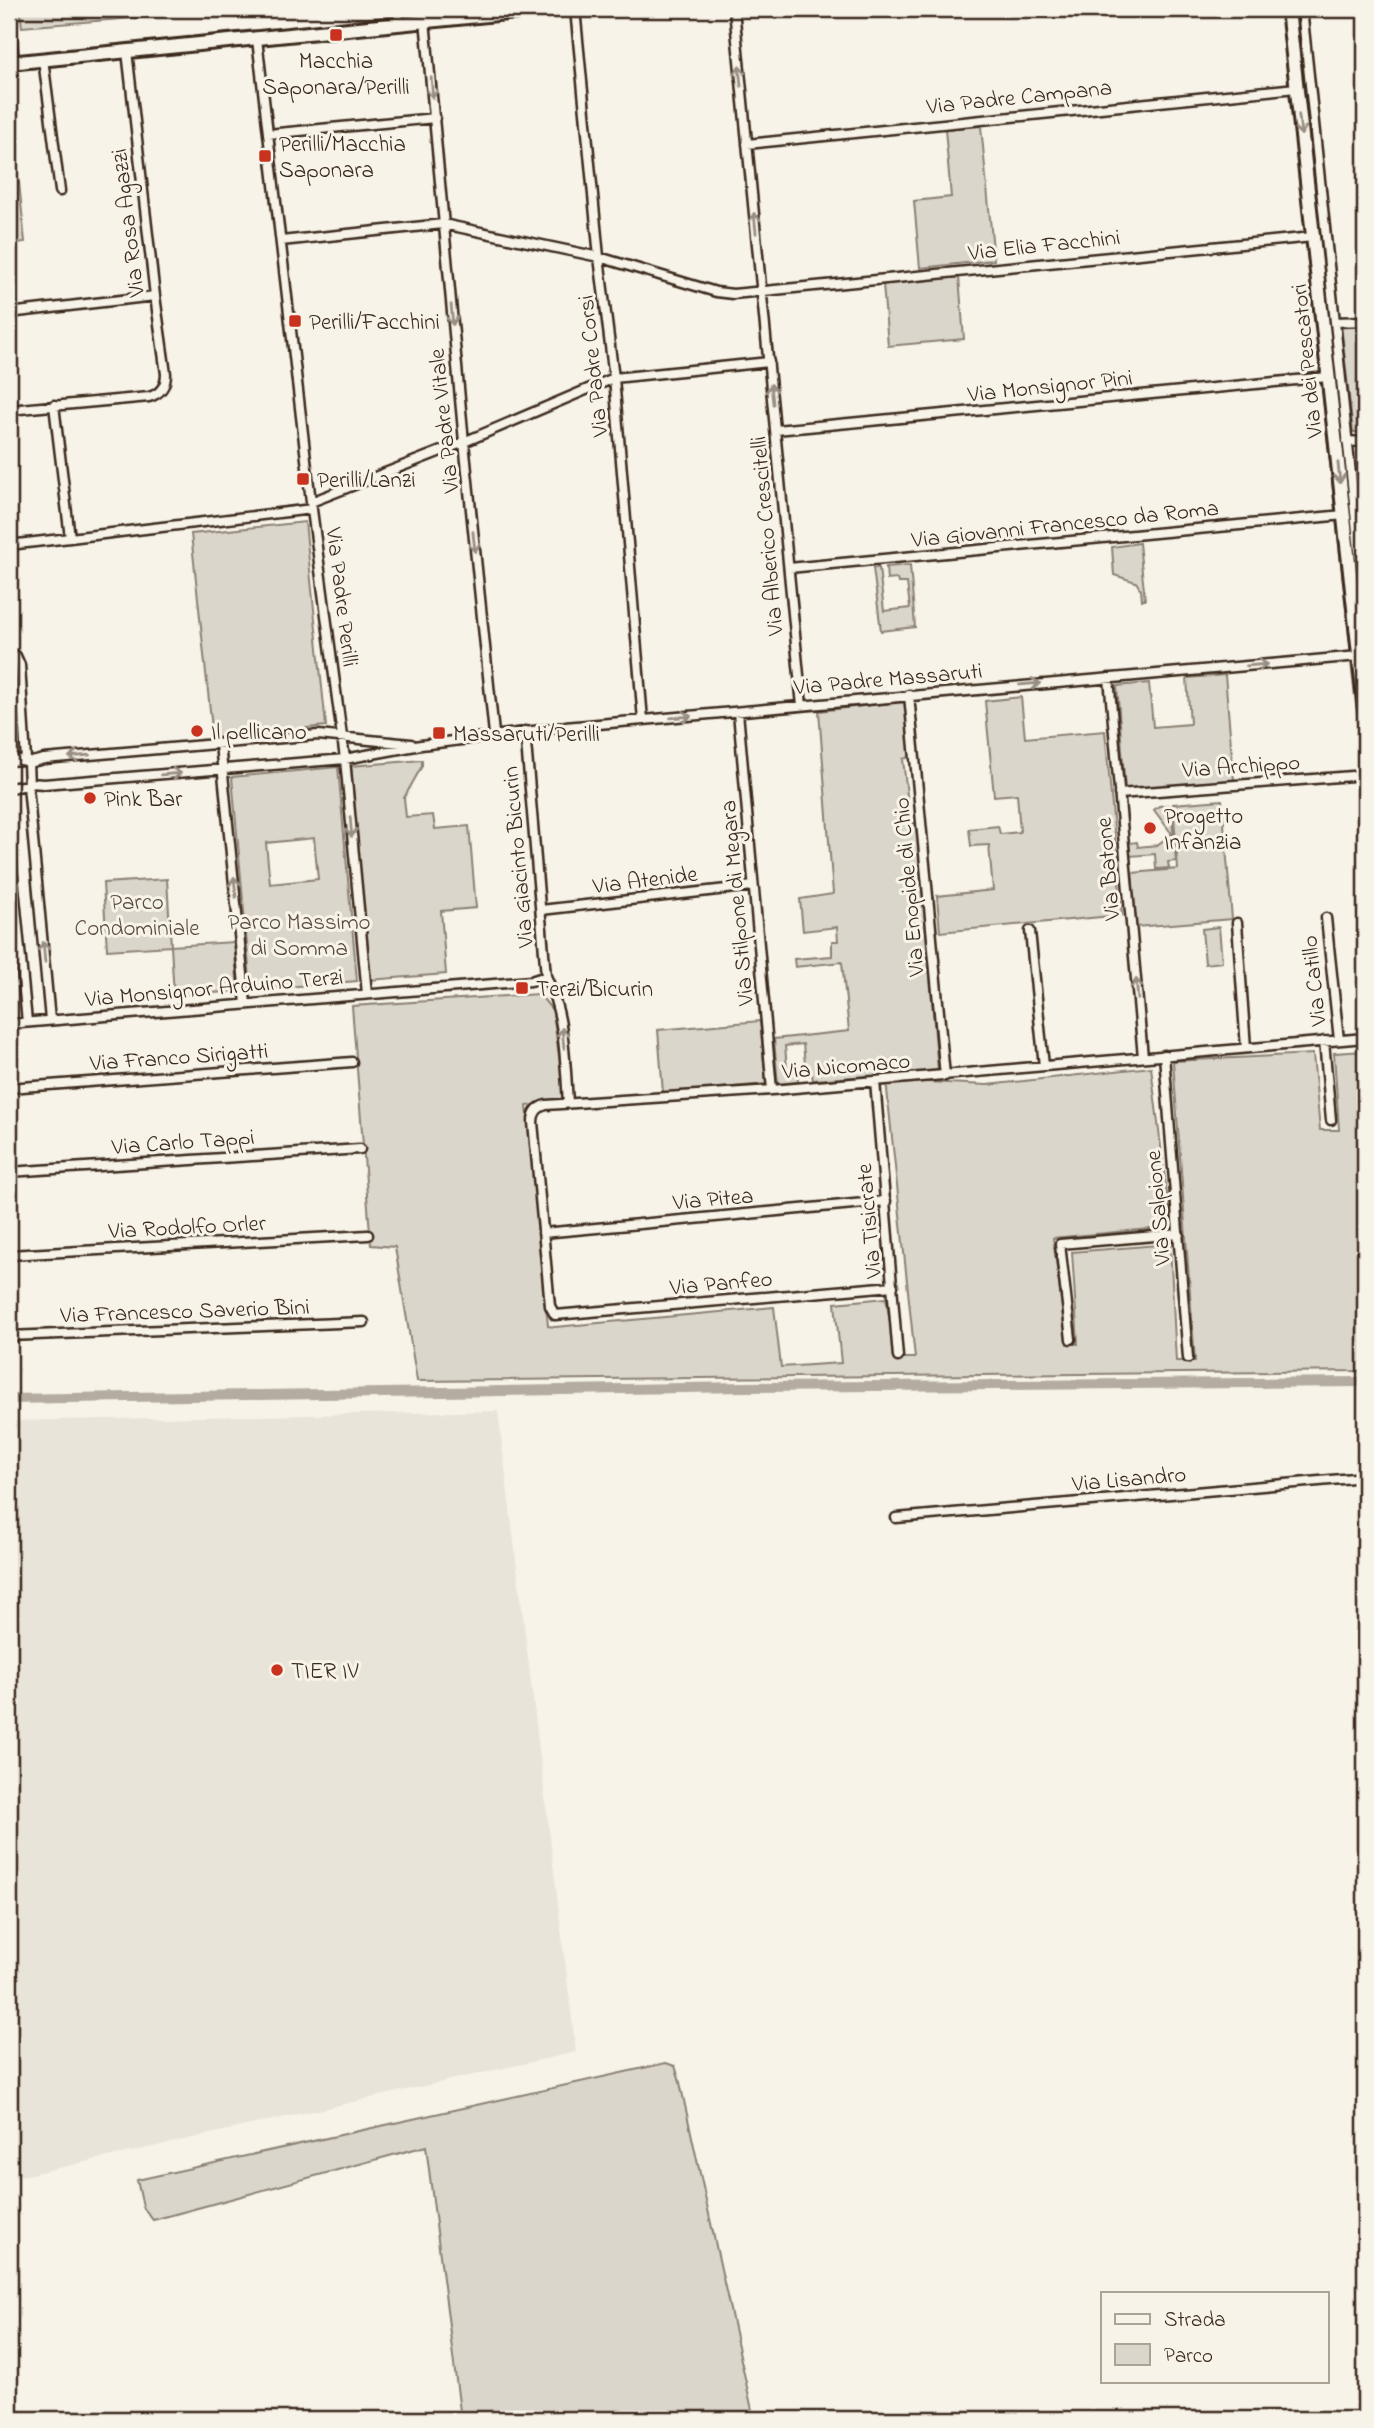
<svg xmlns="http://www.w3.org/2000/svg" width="1374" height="2428" font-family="'Indie Flower',sans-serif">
	<rect width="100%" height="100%" fill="#f7f3e8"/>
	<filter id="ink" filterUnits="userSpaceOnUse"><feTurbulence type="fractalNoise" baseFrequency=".0143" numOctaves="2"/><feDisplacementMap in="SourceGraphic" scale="14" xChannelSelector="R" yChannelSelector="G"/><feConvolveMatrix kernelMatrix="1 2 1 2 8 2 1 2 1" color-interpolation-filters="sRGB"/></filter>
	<g filter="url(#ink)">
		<path fill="#e9e4d9" d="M498,1411L576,2052L9,2179V1421Z"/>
		<path fill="#dbd6cb" stroke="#8b8074" stroke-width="2" fill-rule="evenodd" d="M20,9H245L22,27Z
			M981,126L994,260L920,268L914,201L951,197L945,129Z
			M19,182L25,242L9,244V183Z
			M959,277L964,339L888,346L883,284Z
			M1365,322V433L1353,432L1341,325Z
			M305,522L326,726L213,738L191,534Z
			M1139,543L1145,600H1142L1141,590L1136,582L1114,575L1112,547Z
			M910,565L915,627L881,631L873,568H879L884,611L910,608L907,583H898L897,579L887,580L886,567Z
			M1225,675L1234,780L1125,789L1117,686L1149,683L1153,727L1190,724L1187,678Z
			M1021,697L1025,738L1105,731L1122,915L940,932L937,896L993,890L989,845L971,846L969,829L998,826L1000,834L1020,832L1017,794L994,796L985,701Z
			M906,701L910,757L903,759L910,822L917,824L938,1071L813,1080L812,1074H806L803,1044L785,1046L787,1068L797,1067L798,1082L778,1084L774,1039L849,1031L842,962L795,967L794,959L832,956V941H838L837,927L803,931L800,899L833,894L819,711Z
			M422,760V766L404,798L406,817L433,815L435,829L469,826L476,908L441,911L446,974L369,980L351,766Z
			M338,767L357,981L251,990L232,777ZM314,838L318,879L270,884L266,843Z
			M1222,800L1232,919L1136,927L1132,873L1178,869L1173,804Z
			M1168,805L1171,809L1176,861L1168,862L1169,868L1156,869L1155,854L1130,856L1129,843L1137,842L1138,847L1157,845L1172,834L1154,810L1159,806Z
			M167,879L171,946L234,942L238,991L174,996L171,946L107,950L103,883Z
			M1219,927L1222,962L1205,964L1202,929Z
			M539,994L553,1011L564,1095L561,1101L527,1106L548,1326L555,1327L774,1307L781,1367L841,1363L835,1303L886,1298L896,1358H915L886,1080L987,1085L1151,1067L1171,1227L1053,1238L1067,1344H1078L1072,1252L1170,1244L1176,1361H1195L1173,1061L1313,1054L1320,1130H1339L1334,1053L1365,1051V1371L417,1381L395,1247L371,1245L352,1006Z
			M760,1021L766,1084L663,1093L658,1030Z
			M666,2063L675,2066L679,2078L754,2419H461L426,2146L153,2220L143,2207L137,2180Z"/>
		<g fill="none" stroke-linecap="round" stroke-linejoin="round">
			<path stroke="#84786c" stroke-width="2.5" d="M1290,93L1351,653
				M1351,660L1364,772
				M1364,778L1365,786"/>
			<path stroke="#b4aca0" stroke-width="10" d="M9,1399L745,1387L1365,1382"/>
			<defs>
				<path id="street" d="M9,9L14,63
					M398,9L399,23
					M424,9L464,442L494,734
					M575,9L599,257L614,378L643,720
					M734,9L802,706
					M1302,9L1365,607
					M257,39L311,502L345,759L367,994
					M43,59L60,191
					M268,134L435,118
					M747,144L1296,88
					M281,241L443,224L599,257L716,292L733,294L1313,237
					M9,313L155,296
					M1335,322L1365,321
					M54,405L70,538L312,509
					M9,410L149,397C160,394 166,386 166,374L155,296L127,51
					M776,430L1328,377
					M1347,441L1365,442
					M311,502L464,442L614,378L769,362
					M9,545L70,538
					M789,568L1344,515
					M9,653L16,656L20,665L26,760
					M1109,678L1143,1057
					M909,695L945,1076
					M738,712L772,1090
					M525,731L546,976C565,1016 565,1060 568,1103
					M220,744L246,1004
					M9,761L24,760L28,763
					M28,763L44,759L318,735L411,744
					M30,783L44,784L345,759L421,745L565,727L1359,656
					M28,786L50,1020
					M9,788L29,785L28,763
					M1119,794L1365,775
					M9,836L27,1022
					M541,910L753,886
					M1326,918L1339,1040
					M1237,923L1246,1048
					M1030,931L1044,1066
					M9,1024L531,981L546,976
					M1324,1041L1331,1120
					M1164,1055L1188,1358
					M875,1081L898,1357
					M9,1088L352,1062
					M9,1172L360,1149
					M543,1233L886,1201
					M9,1255L368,1235
					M893,1286L555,1315L550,1306L533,1122C533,1113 537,1107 546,1105L772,1090L1365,1038
					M9,1336L364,1322
					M1071,1339L1060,1244L1179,1234
					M896,1518L1365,1477"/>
				<path id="secondary" d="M1288,9L1365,708
					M9,63L547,9"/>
			</defs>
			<use href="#street" stroke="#3b2a1e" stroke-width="13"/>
			<use href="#secondary" stroke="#3b2a1e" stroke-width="18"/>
			<use href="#street" stroke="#f7f3e8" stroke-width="8"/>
			<use href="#secondary" stroke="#f7f3e8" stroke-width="12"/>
		</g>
		<defs><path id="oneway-shaft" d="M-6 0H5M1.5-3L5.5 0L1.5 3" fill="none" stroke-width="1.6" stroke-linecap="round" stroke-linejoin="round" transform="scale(1.75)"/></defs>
		<g stroke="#998e83">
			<use href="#oneway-shaft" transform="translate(740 76) rotate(-96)"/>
			<use href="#oneway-shaft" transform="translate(432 88) rotate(85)"/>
			<use href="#oneway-shaft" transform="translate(1300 125) rotate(83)"/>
			<use href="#oneway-shaft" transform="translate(755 223) rotate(-96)"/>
			<use href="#oneway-shaft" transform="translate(452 315) rotate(85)"/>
			<use href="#oneway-shaft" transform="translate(772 394) rotate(-96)"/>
			<use href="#oneway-shaft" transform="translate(1339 473) rotate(84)"/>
			<use href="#oneway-shaft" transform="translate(474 542) rotate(84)"/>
			<use href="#oneway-shaft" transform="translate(1257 665) rotate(-5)"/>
			<use href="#oneway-shaft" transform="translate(1030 684) rotate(-5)"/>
			<use href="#oneway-shaft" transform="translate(681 717) rotate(-5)"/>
			<use href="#oneway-shaft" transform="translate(79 756) rotate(175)"/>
			<use href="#oneway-shaft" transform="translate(171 774) rotate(-5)"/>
			<use href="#oneway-shaft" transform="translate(351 827) rotate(85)"/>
			<use href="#oneway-shaft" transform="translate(235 887) rotate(-96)"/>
			<use href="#oneway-shaft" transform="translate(44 952) rotate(-95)"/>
			<use href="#oneway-shaft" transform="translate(1137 989) rotate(-95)"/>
			<use href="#oneway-shaft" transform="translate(563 1038) rotate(-95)"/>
		</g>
	</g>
	<g fill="#c8321e" stroke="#f7f3e8" stroke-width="2.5">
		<rect x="329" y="28" width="14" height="14" rx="3.5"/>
		<rect x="258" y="149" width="14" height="14" rx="3.5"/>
		<rect x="288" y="314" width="14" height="14" rx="3.5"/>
		<rect x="296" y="472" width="14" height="14" rx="3.5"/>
		<circle cx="197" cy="731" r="7"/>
		<rect x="432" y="726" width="14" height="14" rx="3.5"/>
		<circle cx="90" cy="798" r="7"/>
		<circle cx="1150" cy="828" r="7"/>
		<rect x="515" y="981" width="14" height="14" rx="3.5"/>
		<circle cx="277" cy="1670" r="7"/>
	</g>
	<g text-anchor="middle" stroke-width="6" stroke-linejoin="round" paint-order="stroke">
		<g font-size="23" fill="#3b2a1e" stroke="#f7f3e8" text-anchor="start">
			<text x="336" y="68" text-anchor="middle">Macchia<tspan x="336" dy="26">Saponara/Perilli</tspan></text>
			<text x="279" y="151">Perilli/Macchia<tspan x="279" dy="26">Saponara</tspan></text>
			<text x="309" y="329">Perilli/Facchini</text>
			<text x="317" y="487">Perilli/Lanzi</text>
			<text x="211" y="739">Il pellicano</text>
			<text x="453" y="741">Massaruti/Perilli</text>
			<text x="104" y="806">Pink Bar</text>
			<text x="1164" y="823">Progetto<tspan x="1164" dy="26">Infanzia</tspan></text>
			<text x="536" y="996">Terzi/Bicurin</text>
			<text x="291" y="1678">TIER IV</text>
		</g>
		<g font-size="23" fill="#3b2a1e" stroke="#f7f3e8">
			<text transform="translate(1019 96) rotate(-6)" y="8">Via Padre Campana</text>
			<text transform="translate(127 223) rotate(-97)" y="8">Via Rosa Agazzi</text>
			<text transform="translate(1044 244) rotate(-6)" y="8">Via Elia Facchini</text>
			<text transform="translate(1306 361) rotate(-96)" y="8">Via dei Pescatori</text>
			<text transform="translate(592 366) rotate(-96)" y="8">Via Padre Corsi</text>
			<text transform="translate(1050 385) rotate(-6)" y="8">Via Monsignor Pini</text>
			<text transform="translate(443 421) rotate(-96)" y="8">Via Padre Vitale</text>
			<text transform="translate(1065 523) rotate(-6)" y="8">Via Giovanni Francesco da Roma</text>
			<text transform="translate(766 536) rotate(-95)" y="8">Via Alberico Crescitelli</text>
			<text transform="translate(343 597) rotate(83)" y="8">Via Padre Perilli</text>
			<text transform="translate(888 678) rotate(-5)" y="8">Via Padre Massaruti</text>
			<text transform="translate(1241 765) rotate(-4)" y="8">Via Archippo</text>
			<text transform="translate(517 857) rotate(-95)" y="8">Via Giacinto Bicurin</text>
			<text transform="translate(1107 869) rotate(-95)" y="8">Via Batone</text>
			<text transform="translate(645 879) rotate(-7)" y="8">Via Atenide</text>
			<text transform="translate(908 887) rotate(-95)" y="8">Via Enopide di Chio</text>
			<text transform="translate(736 903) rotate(-95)" y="8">Via Stilpone di Megara</text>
			<text transform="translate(1313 981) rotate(-96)" y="8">Via Catillo</text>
			<text transform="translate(214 987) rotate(-5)" y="8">Via Monsignor Arduino Terzi</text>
			<text transform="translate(179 1056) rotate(-4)" y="8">Via Franco Sirigatti</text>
			<text transform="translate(846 1065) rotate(-5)" y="8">Via Nicomaco</text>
			<text transform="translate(183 1141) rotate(-4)" y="8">Via Carlo Tappi</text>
			<text transform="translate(713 1198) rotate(-5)" y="8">Via Pitea</text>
			<text transform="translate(1157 1208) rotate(-95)" y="8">Via Salpione</text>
			<text transform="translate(868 1221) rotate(-95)" y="8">Via Tisicrate</text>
			<text transform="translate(187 1226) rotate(-3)" y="8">Via Rodolfo Orler</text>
			<text transform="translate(721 1282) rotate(-5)" y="8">Via Panfeo</text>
			<text transform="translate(185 1310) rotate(-2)" y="8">Via Francesco Saverio Bini</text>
			<text transform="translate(1129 1478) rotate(-5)" y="8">Via Lisandro</text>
		</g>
		<g font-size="23" fill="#5b4c41" stroke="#f7f3e8">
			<text x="137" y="909">Parco<tspan x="137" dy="26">Condominiale</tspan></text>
			<text x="299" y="929">Parco Massimo<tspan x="299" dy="26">di Somma</tspan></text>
		</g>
	</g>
	<rect width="1374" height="2428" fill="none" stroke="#f7f3e8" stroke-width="35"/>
	<rect x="18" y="18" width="1339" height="2393" fill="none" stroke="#3b2a1e" stroke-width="2.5" filter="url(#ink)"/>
	<rect x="1101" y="2292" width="228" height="91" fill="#f7f3e8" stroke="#aca397" stroke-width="2"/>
	<rect x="1115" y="2314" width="35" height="10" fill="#f7f3e8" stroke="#aca397" stroke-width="2"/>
	<text x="1164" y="2326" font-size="21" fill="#3b2a1e">Strada</text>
	<rect x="1115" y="2344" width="35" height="21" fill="#dbd6cb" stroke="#aca397" stroke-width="2"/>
	<text x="1164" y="2362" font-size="21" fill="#3b2a1e">Parco</text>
</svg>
